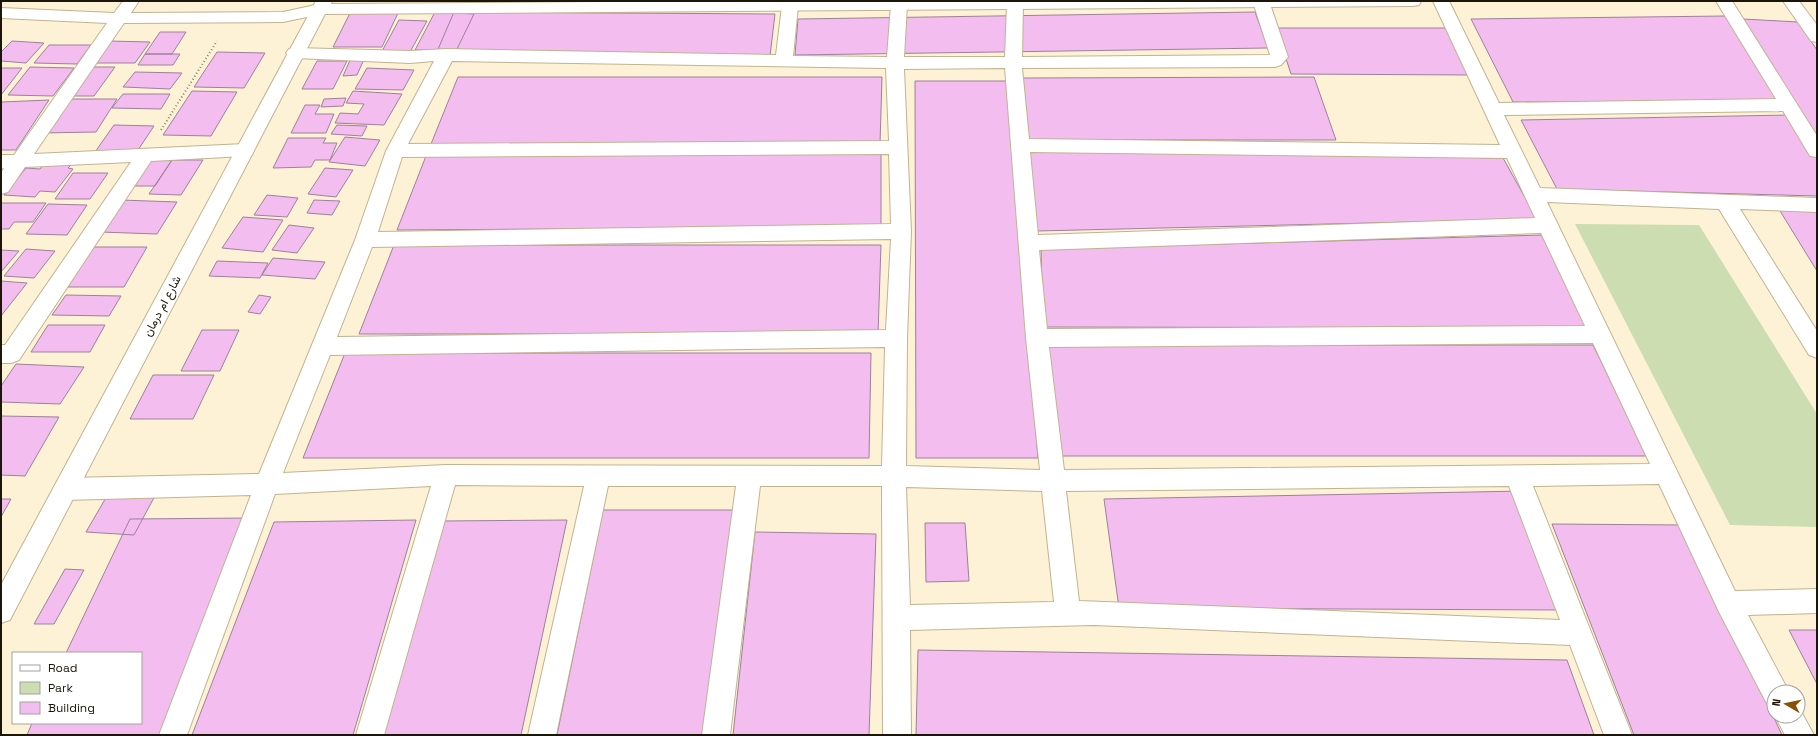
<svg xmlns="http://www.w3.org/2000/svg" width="1818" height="736" font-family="'Space Grotesk',Vazirmatn,sans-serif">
	<rect width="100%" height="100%" fill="#fef2d6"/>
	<path fill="#ccddb2" d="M1575,224L1699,225L1817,414V527L1730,525Z"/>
	<path fill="#f3bdf0" stroke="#9c819a" d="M351,11H399L382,47H333Z
		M435,12L474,14L456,51L415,50Z
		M454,12L775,14L770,56L436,54Z
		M1255,12L1268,48L795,55L798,19Z
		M1725,16L1780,102H1513L1471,19Z
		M1743,19L1798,22L1817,50V137Z
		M399,20L427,21L409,54L381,53Z
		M1276,28H1447L1470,75L1291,74Z
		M160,32H186L172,54H145Z
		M12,41L44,43L26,63L1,61V52Z
		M109,41L150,42L135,63H94Z
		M49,45H91L77,64L34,63Z
		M217,52L265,53L244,88L194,87Z
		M145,54H180L173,65H138Z
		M365,57L357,75L343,76L351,58Z
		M317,61H347L333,89H302Z
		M30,67L74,68L53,96L8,95Z
		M89,67H115L94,96H67Z
		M1,68H22L1,95Z
		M367,68L414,70L403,90L355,89Z
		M135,72L182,73L170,89L123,87Z
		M458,77H882L880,144H431Z
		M1314,77L1336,140H1029L1023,78Z
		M915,81H1007L1038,458H916Z
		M192,91L237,92L211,136L163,135Z
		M353,91L402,94L384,125L335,123L340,113L358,114L364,104L346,103Z
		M123,94H170L161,109L112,108Z
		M346,98L343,106L321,107L324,99Z
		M64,99H117L96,132L41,133Z
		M49,100L16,150H1V102Z
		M305,105H320L315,114H334L326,133H291Z
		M1790,115L1817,159V196L1557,189L1521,120Z
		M114,125L154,126L136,153L95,152Z
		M337,125L367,126L362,136L331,134Z
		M345,137L380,140L365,166L329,162Z
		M288,138H326L323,143H337L330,160H315L311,167L273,168Z
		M1026,151L1503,158L1537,219L1037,231Z
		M881,153V227L397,230L426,156Z
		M145,159L172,160L155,186H128Z
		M172,160H203L181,195L149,194Z
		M45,162L72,164L68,168L73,169L55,192L40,191L35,197L4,195L26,168L40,169Z
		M325,168L353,170L336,197L308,194Z
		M73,173H108L90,199H55Z
		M267,195L298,198L287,217L254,215Z
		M121,200L177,202L157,234L100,232Z
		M314,200L340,201L332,215L307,213Z
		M1,203H46L33,222H14L9,229H1Z
		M48,204L87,205L67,235L26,234Z
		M1777,206L1817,209V271Z
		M243,217L283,220L263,252L222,248Z
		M289,225L314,228L297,253L272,250Z
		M1543,235L1588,328L1043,327L1041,249Z
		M394,245H881L878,334H359Z
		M92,247H147L124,287H67Z
		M26,249L55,251L34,278L4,276Z
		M1,250L19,251L1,272Z
		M273,258L325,262L315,279L262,275Z
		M217,261L268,263L260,278L209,276Z
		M1,281L27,283L1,316Z
		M66,295L121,296L109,316L52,315Z
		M259,295L271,297L260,314L248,312Z
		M48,325H105L90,352H31Z
		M202,330H239L220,371H181Z
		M1045,345H1593L1647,456H1056Z
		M345,353H871L869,458H303Z
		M16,364L84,367L60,404L1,402V386Z
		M153,375H214L193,419H130Z
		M1,416L59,417L25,476L1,475Z
		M111,489L157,492L134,535L86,532Z
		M1524,491L1561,610L1119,608L1104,499Z
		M1,499H11L1,517Z
		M603,510H733L706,735H557Z
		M249,518L162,735H27L32,723H141V653H66L130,519Z
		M416,520L353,735H192L274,522Z
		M567,520L521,735H378L440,521Z
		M925,523H965L969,581L926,582Z
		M1552,524L1684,525L1782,735H1634Z
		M755,532L876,534L869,735H733Z
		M65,569L84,570L54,624H34Z
		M1789,630H1817V684Z
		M918,650L1567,660L1594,735H916Z"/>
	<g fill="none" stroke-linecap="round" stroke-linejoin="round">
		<defs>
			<path id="minor" d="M123,1H139L131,13L283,12L320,4L326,5L328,9L326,13L283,22L124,23L34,154L245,144L252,145L254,150L252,155L245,156L151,161L19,360L11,363H1V345H5L131,162L25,167L8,192L1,194V173L4,168L1,169V155H14L107,23L1,18V8L114,13Z
				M790,1L796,2L798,6L793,56L887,57L891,5L893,1H905L907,5L904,57H1005L1007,4L1009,1H1021L1023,4L1022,57L1270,55L1253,2L1269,1L1288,57L1281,65L1275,67L1022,68L1029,139L1500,145L1433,1H1449L1499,103L1776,99L1716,1H1732L1817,136V157L1810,156L1783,111L1504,115L1540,188L1817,198V212L1740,209L1817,331V358L1809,355L1719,209L1547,202L1735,591L1817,589V613L1748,615L1789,692H1774V705L1766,702L1719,612L1659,484L1533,486L1632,735H1604L1570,645L1094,625L910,630L911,735H883L882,486H760L730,735H702L736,486H608L556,735H528L584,486L455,485L384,735H356L431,486L275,494L187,735H159L251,495L65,500L57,496L53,489L57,482L65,478L259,474L355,240L386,151L434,61L410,63L295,58L289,57L286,53L289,49L295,48L410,51L446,49L776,55L782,6L784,2ZM452,61L886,68L889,141L408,144ZM1005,68L1026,338L1040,470L906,466L907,338L911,231L904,69ZM1030,152L1507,158L1535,218L1038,235ZM889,154L891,224L378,232L402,157ZM1541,233L1585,326L1047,329L1039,250ZM891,239L886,330L337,337L372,247ZM1593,343L1650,464L1064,470L1049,347ZM885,347L882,466L446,465L283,473L330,355ZM1509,486L1560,620L1079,601L1066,491ZM906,487L1042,491L1054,602L910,605Z
				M1783,1H1799L1817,25V42L1811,41Z
				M1798,706L1814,735H1785L1775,716H1798Z"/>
			<path id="tertiary" d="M316,1H332L331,4L723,1H1421L1419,5L1413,6L325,14L10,620L1,623V585Z"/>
		</defs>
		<use href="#minor" stroke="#c1b391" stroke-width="2"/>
		<use href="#tertiary" stroke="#c1b391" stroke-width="2"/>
		<path stroke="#8a816d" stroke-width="2" stroke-dasharray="1 2.5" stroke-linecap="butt" d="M161,130L217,41"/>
		<use href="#minor" fill="#fff" fill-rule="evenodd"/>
		<use href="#tertiary" fill="#fff" fill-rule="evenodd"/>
	</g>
	<g text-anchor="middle" stroke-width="3.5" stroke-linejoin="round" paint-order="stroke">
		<g font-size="12" fill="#1b1609" stroke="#fff">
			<text transform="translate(162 306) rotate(-62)" y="4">شارع ام درمان</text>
		</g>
	</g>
	<rect width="1818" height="736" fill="none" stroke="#1b1609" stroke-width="4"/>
	<rect x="12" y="652" width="130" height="72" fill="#ffffff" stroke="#a4a29d"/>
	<rect x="20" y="665" width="20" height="6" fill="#ffffff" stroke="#a4a29d"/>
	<text x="48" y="672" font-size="12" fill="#1b1609">Road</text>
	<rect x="20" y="682" width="20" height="12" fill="#ccddb2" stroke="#a4a29d"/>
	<text x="48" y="692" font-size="12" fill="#1b1609">Park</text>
	<rect x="20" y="702" width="20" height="12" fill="#f3bdf0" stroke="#a4a29d"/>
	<text x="48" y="712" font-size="12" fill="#1b1609">Building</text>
	<g transform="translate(1786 704) rotate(279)"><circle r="19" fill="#ffffff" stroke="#a4a29d"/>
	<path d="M0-3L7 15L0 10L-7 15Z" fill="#895103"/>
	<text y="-6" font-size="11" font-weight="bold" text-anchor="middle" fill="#1b1609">N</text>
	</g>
</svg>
